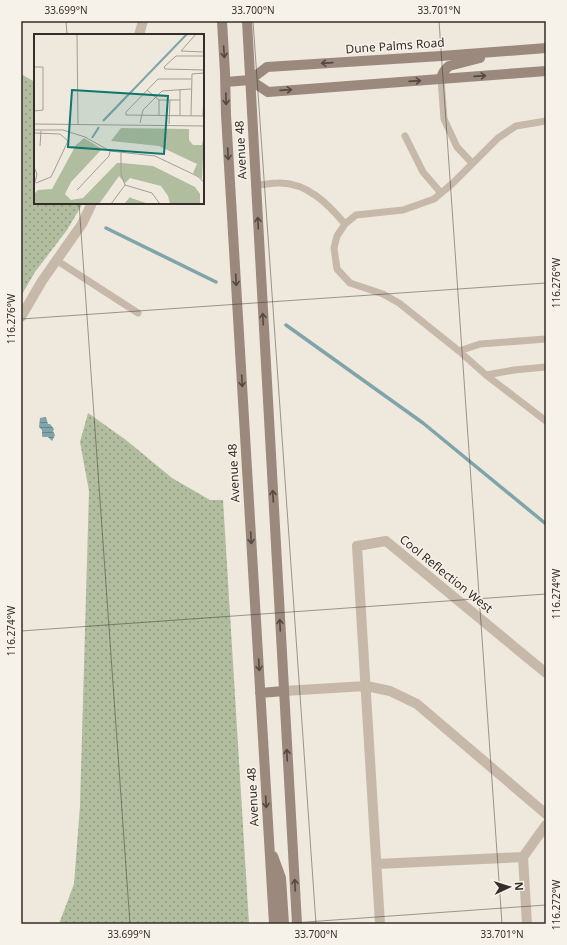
<svg xmlns="http://www.w3.org/2000/svg" width="567" height="945" font-family="'Noto Sans',sans-serif">
	<defs>
		<pattern id="grass-dots" width="8" height="8" patternUnits="userSpaceOnUse"><rect width="8" height="8" fill="#b0bd9e"/><path d="M2 2h.1M6 6h.1" fill="none" stroke="#909a81" stroke-width="1.8" stroke-linecap="round"/></pattern>
		<pattern id="water-rules" width="6" height="5" patternUnits="userSpaceOnUse"><rect width="6" height="5" fill="#7fa4a9"/><path d="M0 2.5h6" fill="none" stroke="#69868a"/></pattern>
	</defs>
	<rect width="100%" height="100%" fill="#efe8dd"/>
	<path fill="url(#grass-dots)" d="M21,74L35,82V203H83L67,230L35,272L21,296Z
		M88,413L126,440L172,478L210,500H223L249,924H59L74,884L80,806L89,491L80,442Z"/>
	<path fill="url(#water-rules)" d="M46,417L48,424H50L54,429L53,431L55,435L52,441L48,437H43L42,436V430L39,427L40,418Z"/>
	<g fill="none" stroke-linecap="round" stroke-linejoin="round">
		<path stroke="#7fa4a9" stroke-width="3.5" d="M106,228L216,282
			M286,325L423,423L546,524"/>
		<path stroke="#c6b9aa" stroke-width="7" d="M441,79L444,119L457,147L472,163
			M546,121L516,126L498,138L453,183L434,199L403,210L356,215L345,224L337,236L334,248L337,269L350,283L383,294L399,303L459,351L486,375L546,421
			M405,136L423,172L441,193
			M256,185C263,185 271,183 278,183C307,182 328,204 345,224
			M56,260L138,313
			M459,351L480,344L546,339
			M486,375L514,370L546,367"/>
		<path stroke="#c6b9aa" stroke-width="10" d="M139,35L143,21
			M21,317L42,281L82,224L92,203
			M284,691L366,686L390,691L417,704L546,814
			M377,864L523,857
			M380,924L357,546L386,541L546,673
			M527,924L523,857L546,825"/>
		<path stroke="#9a897c" stroke-width="10" d="M222,21L225,73L226,115L274,924
			M247,21L297,924
			M441,79C442,73 444,70 449,66L480,58
			M250,80L268,92L546,71
			M226,82L250,80L267,67L441,56L546,48
			M260,693L284,691
			M273,856L281,878L284,924"/>
	</g>
	<defs><path id="oneway-shaft" d="M-6 0H5M1.5-3L5.5 0L1.5 3" fill="none" stroke-width="1.6" stroke-linecap="round" stroke-linejoin="round"/></defs>
	<g stroke="#534942">
		<use href="#oneway-shaft" transform="translate(224 52) rotate(86)"/>
		<use href="#oneway-shaft" transform="translate(327 63) rotate(176)"/>
		<use href="#oneway-shaft" transform="translate(480 76) rotate(-4)"/>
		<use href="#oneway-shaft" transform="translate(415 81) rotate(-4)"/>
		<use href="#oneway-shaft" transform="translate(286 90) rotate(-4)"/>
		<use href="#oneway-shaft" transform="translate(226 99) rotate(89)"/>
		<use href="#oneway-shaft" transform="translate(228 154) rotate(87)"/>
		<use href="#oneway-shaft" transform="translate(258 223) rotate(-93)"/>
		<use href="#oneway-shaft" transform="translate(236 280) rotate(87)"/>
		<use href="#oneway-shaft" transform="translate(263 319) rotate(-93)"/>
		<use href="#oneway-shaft" transform="translate(242 381) rotate(87)"/>
		<use href="#oneway-shaft" transform="translate(273 496) rotate(-93)"/>
		<use href="#oneway-shaft" transform="translate(251 538) rotate(87)"/>
		<use href="#oneway-shaft" transform="translate(280 625) rotate(-93)"/>
		<use href="#oneway-shaft" transform="translate(259 665) rotate(87)"/>
		<use href="#oneway-shaft" transform="translate(287 755) rotate(-93)"/>
		<use href="#oneway-shaft" transform="translate(266 802) rotate(87)"/>
		<use href="#oneway-shaft" transform="translate(295 885) rotate(-93)"/>
	</g>
	<path fill="none" stroke="#342d29" stroke-width="1" stroke-opacity="0.45" d="M66,21L67,35M253,21L316,924M439,21L502,924M79,203L130,924M21,319L546,283M21,631L546,594M278,924L546,905"/>
	<g text-anchor="middle" stroke-width="3" stroke-linejoin="round" paint-order="stroke">
		<g font-size="12" fill="#342d29" stroke="#f7f2e9">
			<text transform="translate(395 46) rotate(-4)" y="4">Dune Palms Road</text>
			<text transform="translate(241 150) rotate(-93)" y="4">Avenue 48</text>
			<text transform="translate(234 473) rotate(-93)" y="4">Avenue 48</text>
			<text transform="translate(446 574) rotate(39)" y="4">Cool Reflection West</text>
			<text transform="translate(253 797) rotate(-93)" y="4">Avenue 48</text>
		</g>
	</g>
	<g transform="translate(34 34)">
		<rect width="170" height="170" fill="#efe8dd"/>
		<path d="M87,94L155,95V106L159,111H168L170,101L168,145L159,139L163,130L125,112L77,107ZM50,104L68,115L37,148L31,160L37,166L49,164L83,129H88L119,132L161,153L166,160V170H136L134,162L127,152L96,144L91,149L85,142L65,170H0V160L4,156L18,155L42,111ZM96,163L97,164L115,170H90Z" fill="#b0bd9e"/>
		<path fill="none" stroke="#7fa4a9" stroke-width="2" d="M69,87L153,0M58,104L65,93"/>
		<path fill="none" stroke="#a49d95" stroke-width="1" d="M43,0L44,91M162,0L147,17L170,18M170,22H142L130,33L131,35L170,36M0,33H9V76L0,77M157,45H124L92,78V81L169,82L170,61M113,56L125,66H146M125,81V66M146,81V55M157,82L158,40L170,39M106,89L109,76L128,57L157,55M0,90L170,92M135,90L136,66M0,96H29L51,103L76,117L121,122L163,142L170,148M0,99L26,100L34,107L17,143L2,149M6,112L7,97M87,118V140L91,151L118,159L126,170M0,133L3,140L0,152M43,156L75,122L76,117M77,170L91,151"/>
		<path fill="#0f766e" fill-opacity="0.15" stroke="#0f766e" stroke-width="2" d="M38,56L134,62L130,120L34,113Z"/>
		<rect width="170" height="170" fill="none" stroke="#342d29" stroke-width="2"/>
	</g>
	<rect width="567" height="945" fill="none" stroke="#f7f2e9" stroke-width="44"/>
	<g transform="translate(509 887) rotate(86)" stroke="#f7f2e9" stroke-width="3" paint-order="stroke">
	<path d="M0-3L7 15L0 10L-7 15Z" fill="#342d29"/>
	<text y="-6" font-size="11" font-weight="bold" text-anchor="middle" fill="#342d29">N</text>
	</g>
	<rect x="22" y="22" width="523" height="901" fill="none" stroke="#342d29" stroke-width="1.5"/>
	<g font-size="10" text-anchor="middle" fill="#342d29">
		<text x="66" y="14">33.699°N</text>
		<text x="253" y="14">33.700°N</text>
		<text x="439" y="14">33.701°N</text>
		<text transform="translate(556 283) rotate(-90)" y="4">116.276°W</text>
		<text transform="translate(11 319) rotate(-90)" y="4">116.276°W</text>
		<text transform="translate(556 594) rotate(-90)" y="4">116.274°W</text>
		<text transform="translate(11 631) rotate(-90)" y="4">116.274°W</text>
		<text transform="translate(556 905) rotate(-90)" y="4">116.272°W</text>
		<text x="129" y="938">33.699°N</text>
		<text x="316" y="938">33.700°N</text>
		<text x="502" y="938">33.701°N</text>
	</g>
</svg>
